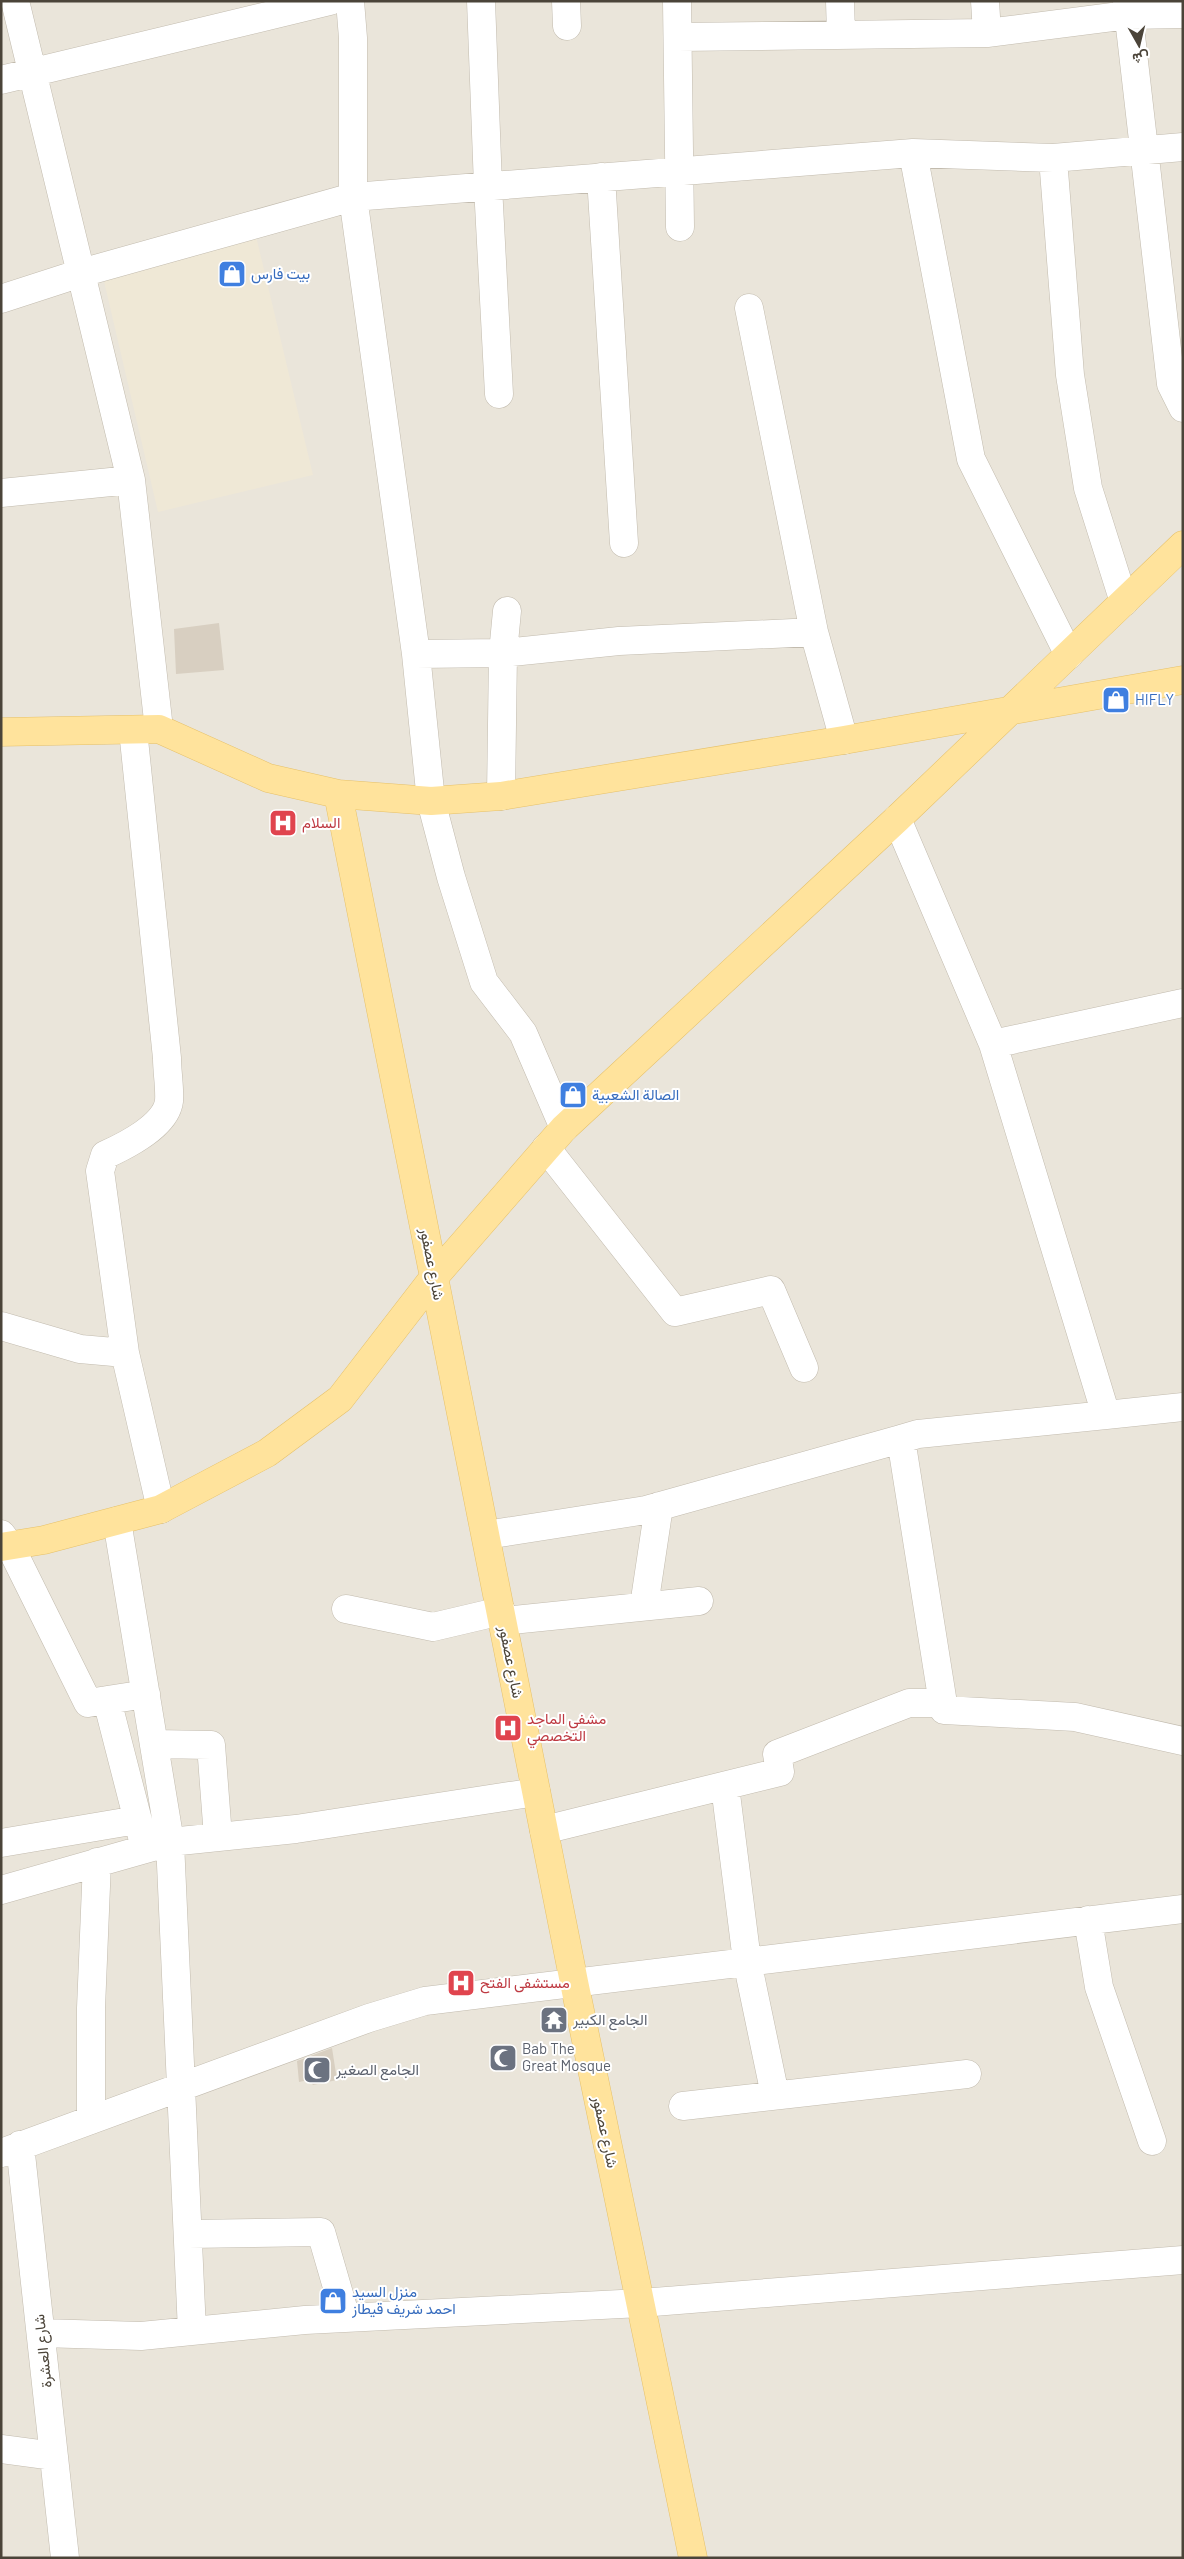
<svg xmlns="http://www.w3.org/2000/svg" width="1184" height="2559" font-family="Barlow,Vazirmatn,sans-serif">
	<rect width="100%" height="100%" fill="#f6f3ec"/>
	<path fill="#eae5da" d="M1,1H1183V2558H1Z"/>
	<path fill="#efe8d6" d="M255,232L313,475L158,512L103,277Z"/>
	<path fill="#d8cfc1" d="M219,623L224,670L176,674L174,629Z
		M332,2048L337,2080L313,2085L309,2080L299,2082L297,2061Z"/>
	<g fill="none" stroke-linecap="round" stroke-linejoin="round">
		<defs>
			<path id="minor" d="M15,1L131,480L159,729
				M350,1L353,38V197L416,654L431,801L451,877L484,982L523,1033L564,1128
				M481,1L488,186L499,394
				M566,1L567,26
				M677,1L680,227
				M840,1L841,34
				M985,1L987,33
				M1127,1L1171,384L1183,408
				M678,37L987,33L1128,15L1183,14
				M1,80L330,1
				M913,153L971,459L1069,655
				M1053,158L1070,375L1088,488L1124,602
				M601,177L624,543
				M1,299L81,273L353,197L913,153L1053,158L1183,147
				M749,308L814,632L844,740
				M1,493L131,480
				M416,654L503,653L619,641L814,632
				M133,730L167,1058C167,1072 170,1088 169,1101C166,1126 125,1146 105,1155L100,1171L125,1353L161,1509
				M501,796L503,653L507,611
				M897,819L993,1044L1106,1415L1183,1407
				M993,1044L1183,1003
				M546,1148L675,1312L771,1290L804,1368
				M1,1326L80,1349L125,1353
				M1106,1415L918,1434L901,1439L944,1710L1075,1717L1183,1741
				M117,1521L170,1842L192,2331
				M1,1534L10,1546L88,1703L146,1694
				M486,1535L646,1510L901,1439
				M644,1606L659,1506
				M346,1609L433,1627L501,1611
				M503,1621L699,1601
				M107,1700L145,1848
				M154,1744L211,1745L218,1837
				M725,1786L747,1961L775,2095
				M544,1830L780,1772L777,1754L909,1703H943
				M1,1843L137,1820
				M1,1890L170,1842L296,1829L536,1792
				M1088,1920L1099,1987L1152,2141
				M683,2106L967,2074
				M91,2120V2008L97,1862
				M20,2145L65,2558
				M1,2153L369,2018L425,2001L1183,1909
				M188,2234L321,2232L346,2318
				M41,2333L141,2336L305,2320L641,2303L1183,2260
				M1,2449L54,2456"/>
			<path id="major" d="M1,732L159,729L268,778L338,794L431,801L501,796L844,740L1183,680
				M338,794L574,1982L693,2558
				M1,1547L44,1540L161,1509L267,1453L340,1399L435,1276L564,1128L897,819L1183,545"/>
		</defs>
		<use href="#minor" stroke="#c2bbae" stroke-width="29"/>
		<use href="#major" stroke="#e6c16a" stroke-width="29"/>
		<use href="#minor" stroke="#fff" stroke-width="28"/>
		<use href="#major" stroke="#ffe39c" stroke-width="28"/>
	</g>
	<defs>
		<symbol id="shop-square" viewBox="-11 -11 22 22"><rect x="-9" y="-9" width="18" height="18" rx="4" fill="#3f7fe0" stroke="#fff"/><path d="M-5-2.5h2.3a2.7 3.5 0 0 1 5.4 0H5L5.5 6h-11ZM-1.5-2.5h3a1.5 2.3 0 0 0-3 0Z" fill="#fff"/></symbol>
		<symbol id="hospital-square" viewBox="-11 -11 22 22"><rect x="-9" y="-9" width="18" height="18" rx="4" fill="#e0444e" stroke="#fff"/><path d="M-5-5h3v3.5h4V-5h3V5h-3V1.5h-4V5h-3Z" fill="#fff"/></symbol>
		<symbol id="temple-square" viewBox="-11 -11 22 22"><rect x="-9" y="-9" width="18" height="18" rx="4" fill="#6b7280" stroke="#fff"/><path d="M0-6L5-2H3V0L6.5 2.5H4V6H1.5V3h-3V6H-4V2.5H-6.5L-3 0V-2H-5Z" fill="#fff"/></symbol>
		<symbol id="mosque-square" viewBox="-11 -11 22 22"><rect x="-9" y="-9" width="18" height="18" rx="4" fill="#6b7280" stroke="#fff"/><path d="M3.5-4.9A6 6 0 1 0 3.5 4.9A5 5 0 1 1 3.5-4.9Z" fill="#fff"/></symbol>
	</defs>
	<g fill-rule="evenodd">
		<use href="#shop-square" x="216" y="258" width="32" height="32"/>
		<use href="#shop-square" x="1100" y="684" width="32" height="32"/>
		<use href="#hospital-square" x="267" y="807" width="32" height="32"/>
		<use href="#shop-square" x="557" y="1079" width="32" height="32"/>
		<use href="#hospital-square" x="492" y="1712" width="32" height="32"/>
		<use href="#hospital-square" x="445" y="1967" width="32" height="32"/>
		<use href="#temple-square" x="538" y="2004" width="32" height="32"/>
		<use href="#mosque-square" x="487" y="2042" width="32" height="32"/>
		<use href="#mosque-square" x="301" y="2054" width="32" height="32"/>
		<use href="#shop-square" x="317" y="2285" width="32" height="32"/>
	</g>
	<g text-anchor="middle" stroke-width="4" stroke-linejoin="round" paint-order="stroke">
		<g font-size="15" fill="#366cbe" stroke="#fff" text-anchor="start">
			<text x="251" y="279">بيت فارس</text>
			<text x="1135" y="705">HIFLY</text>
			<text x="592" y="1100">الصالة الشعبية</text>
			<text x="352" y="2297">منزل السيد<tspan x="352" dy="17">احمد شريف قيطاز</tspan></text>
		</g>
		<g font-size="15" fill="#be3a42" stroke="#fff" text-anchor="start">
			<text x="302" y="828">السلام</text>
			<text x="527" y="1724">مشفى الماجد<tspan x="527" dy="17">التخصصي</tspan></text>
			<text x="480" y="1988">مستشفى الفتح</text>
		</g>
		<g font-size="15" fill="#4b4439" stroke="#fff">
			<text transform="translate(432 1264) rotate(79)" y="5">شارع عصفور</text>
			<text transform="translate(511 1662) rotate(79)" y="5">شارع عصفور</text>
			<text transform="translate(605 2132) rotate(78)" y="5">شارع عصفور</text>
			<text transform="translate(43 2351) rotate(-96)" y="5">شارع العشرة</text>
		</g>
		<g font-size="15" fill="#5b616d" stroke="#fff" text-anchor="start">
			<text x="573" y="2025">الجامع الكبير</text>
			<text x="522" y="2054">Bab The<tspan x="522" dy="17">Great Mosque</tspan></text>
			<text x="336" y="2075">الجامع الصغير</text>
		</g>
	</g>
	<rect width="1184" height="2559" fill="none" stroke="#4b4439" stroke-width="5"/>
	<g transform="translate(1139 45) rotate(172)" stroke="#ffffff" stroke-width="4" paint-order="stroke">
	<path d="M0-4L9 19L0 12L-9 19Z" fill="#4b4439"/>
	<text y="-8" font-size="14" font-weight="bold" text-anchor="middle" fill="#4b4439">ش</text>
	</g>
</svg>
